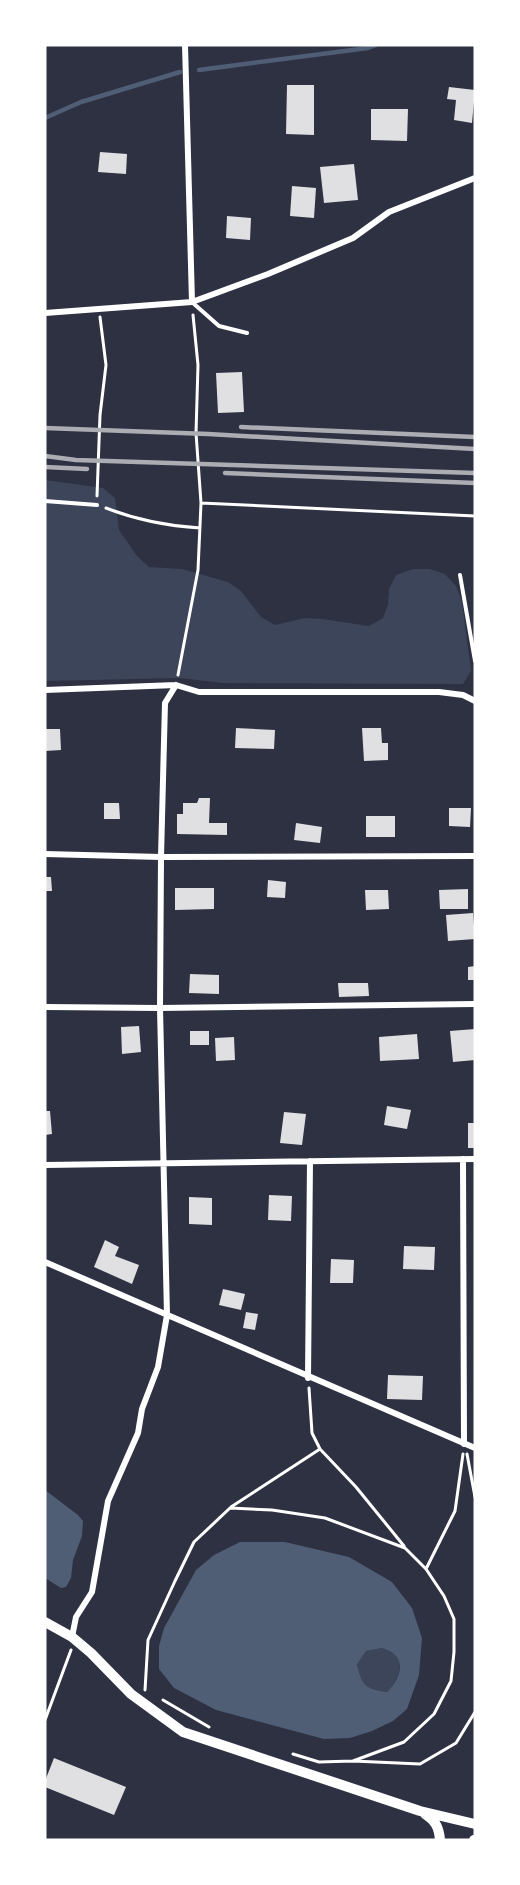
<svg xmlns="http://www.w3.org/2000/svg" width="520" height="1885" font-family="'Fira Sans Condensed',sans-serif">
	<rect width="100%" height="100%" fill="#2d3142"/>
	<path fill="#3c4559" d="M45,480L103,488L115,498L119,530L137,556L149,567L182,569L228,582L241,591L261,617L275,625L305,618L322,619L369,626L383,618L388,604L389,589L396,575L413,569H430L445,574L456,586L462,602L471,671L463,684L222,683L181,678L45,681Z
		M382,1648C408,1656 401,1677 387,1692C365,1689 362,1685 357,1663L366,1651Z"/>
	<path fill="#4f5d75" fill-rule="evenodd" d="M45,1490L78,1515L83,1521L82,1536L73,1560L71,1578L66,1587L61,1588L45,1578Z
		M240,1542H285L349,1557L392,1582L412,1608L422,1638L419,1675L407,1709L393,1721L372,1731L350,1738L324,1739L216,1710L174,1688L159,1669V1646L164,1628L196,1570L214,1555ZM382,1648C408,1656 402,1677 387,1692C365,1689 362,1685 357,1664L366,1651Z"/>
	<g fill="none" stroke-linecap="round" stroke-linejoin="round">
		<path stroke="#4f5d75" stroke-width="4.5" d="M199,70L368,48L376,45
			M45,118L81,102L180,72"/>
	</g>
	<path fill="#e0e0e3" d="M287,85H314V135L286,134Z
		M449,87L475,90L472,123L454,120L456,100L447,99Z
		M371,109H408L407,141L371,140Z
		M100,152L127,154L126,174L98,172Z
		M354,164L358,200L324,203L320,167Z
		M292,186L316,188L314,218L290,216Z
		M227,216L251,218L250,240L226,238Z
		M242,372L244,412L218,413L216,373Z
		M236,728L275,730L274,749L235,748Z
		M362,728H381L382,743H388V760L364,761Z
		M45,729H60L61,750L45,751Z
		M199,798H210L209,823H227V835L177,834V814H183V803H197Z
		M104,803H119L120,819H104Z
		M449,808H471L470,827L449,826Z
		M366,816H395V837H366Z
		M296,823L322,827L320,843L294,840Z
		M45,877H51L52,891H45Z
		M268,880L286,882L285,898L267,897Z
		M175,888H214V909L175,910Z
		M468,889V909H440L439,890Z
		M365,890H388L389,909L366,910Z
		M473,913L475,939L448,941L446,915Z
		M475,966V980H468V967Z
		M190,974L219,975V994L189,993Z
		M338,983H368L369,996L339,997Z
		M139,1026L141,1052L122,1054L121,1027Z
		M475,1029V1060L453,1062L450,1031Z
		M190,1031H209V1045H190Z
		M417,1034L419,1059L380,1061L379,1037Z
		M234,1037L235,1060L216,1061L215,1038Z
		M387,1106L411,1110L407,1129L384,1125Z
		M45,1111H50L52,1134L45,1135Z
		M284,1112L306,1114L302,1145L280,1143Z
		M468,1123H475V1148H468Z
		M269,1195L292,1196L291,1221L268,1220Z
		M189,1197L212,1198V1225L189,1224Z
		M105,1240L119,1247L115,1256L139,1265L132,1284L94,1267Z
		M404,1246L435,1247L434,1270L403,1269Z
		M331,1259L354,1260L353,1283H330Z
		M223,1289L245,1294L241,1310L219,1305Z
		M246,1312L258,1314L255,1330L243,1328Z
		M388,1375L423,1376L422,1400L387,1399Z
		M54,1758L126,1787L114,1815L45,1787V1781Z"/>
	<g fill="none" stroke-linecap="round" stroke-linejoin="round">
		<path stroke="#fff" stroke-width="3" d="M97,496L100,415L106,365L100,317
			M201,503L475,516
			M106,508C137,520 167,526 200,528
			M178,675L198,570L201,503L196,433L198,365L193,315
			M309,1388L312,1433L320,1449L356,1487L404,1546
			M467,1454L475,1497
			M231,1507L320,1449
			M426,1569L455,1511L463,1454
			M145,1690L148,1640L175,1581L194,1542L230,1508L272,1510L325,1518L405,1548L426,1569L444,1596L454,1619V1652L451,1681L434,1714L404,1742L353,1761
			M163,1700L209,1727
			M45,1720L71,1650
			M293,1754L319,1762L353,1761L420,1764L456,1743L475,1712"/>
		<path stroke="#fff" stroke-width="4" d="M193,303L219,326L247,333
			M45,501L97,505
			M460,575L475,661"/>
		<path stroke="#fff" stroke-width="6" d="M185,45L192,302
			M45,313L192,302L268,274L353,238L389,212L475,178
			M45,690L176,685L199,692H439L463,695L475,701
			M45,854L161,857L475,856
			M45,1007L160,1008L475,1004
			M463,1159L464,1444
			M45,1165L475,1159
			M45,1262L475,1448
			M308,1378L310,1161
			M72,1637L76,1617L92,1592L108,1501L138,1433L142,1409L158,1367L167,1315L160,1008L161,857L165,703L176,685"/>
		<path stroke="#fff" stroke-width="10" d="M45,1622L72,1637L91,1653L131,1694L183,1732L420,1811L475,1824
			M425,1814C436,1821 439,1828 440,1840"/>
		<path stroke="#fff" stroke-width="10" d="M474,1840H475"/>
		<path stroke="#abadb3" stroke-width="4.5" d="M241,427L475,437
			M45,428L208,434L475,449
			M45,456L76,460L475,473
			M45,467L87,469
			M225,473L475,483"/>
	</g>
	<rect width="520" height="1885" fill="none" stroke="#ffffff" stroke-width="93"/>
</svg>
